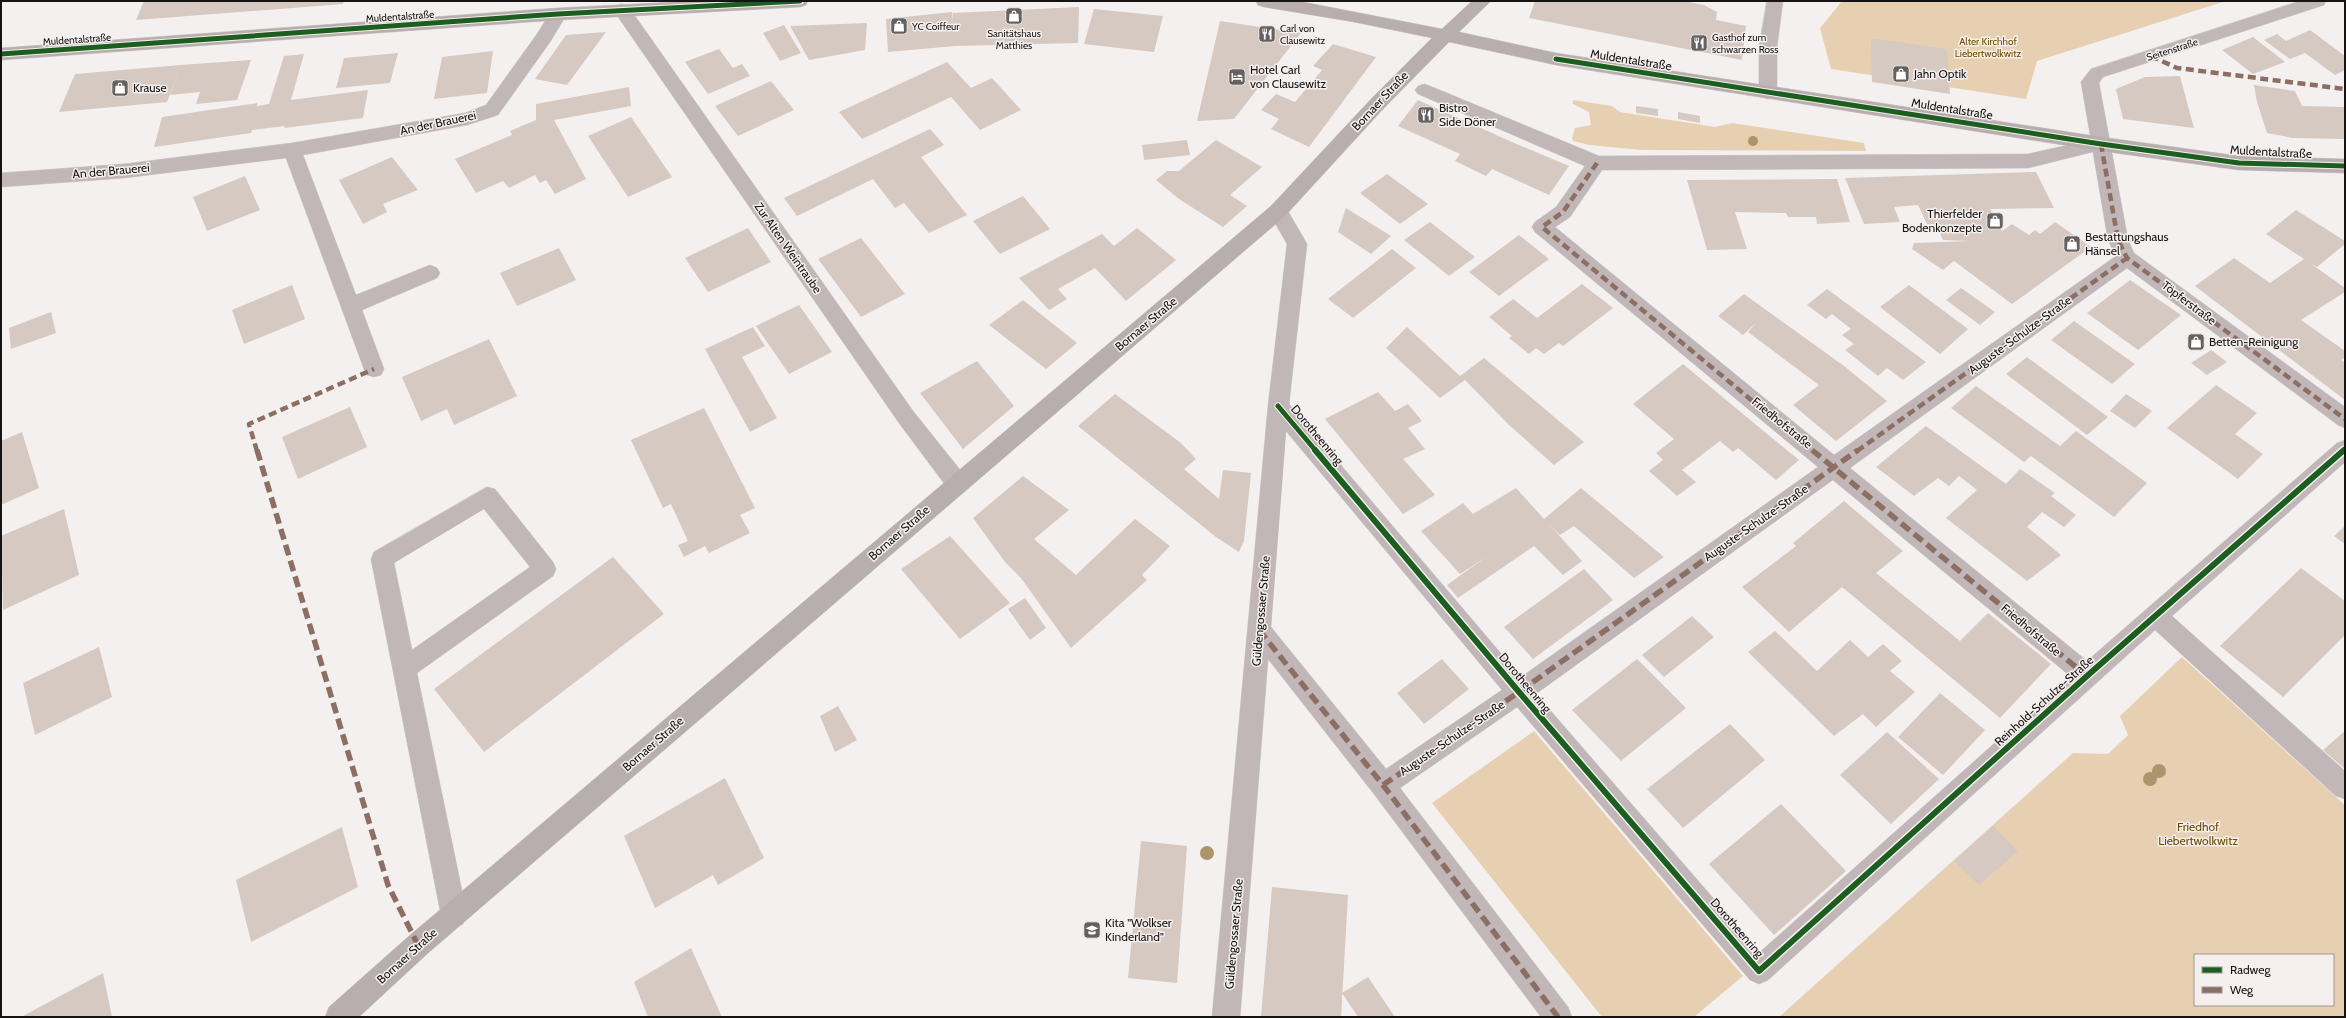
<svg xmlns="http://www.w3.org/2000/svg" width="2346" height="1018" font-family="Cabin,sans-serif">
	<rect width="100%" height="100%" fill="#f4f0ef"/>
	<path fill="#e7d0b2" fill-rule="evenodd" d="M1842,1H2226L2037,61L2026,99L1831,69L1820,28Z
		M1573,100L1612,106L1620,112L1715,127L1732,123L1864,143L1866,151L1642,150L1589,145L1573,141L1572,138L1575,128L1591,125L1589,112L1573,104Z
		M2182,657L2345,805V1017H1779L2073,753L2108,754L2128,735L2120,716ZM2195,955H2333V1005H2195Z
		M1534,731L1743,976L1694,1017H1602L1432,803Z"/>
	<path fill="#d6c9c1" d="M144,1H344L343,4L136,20Z
		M1535,1H1684L1704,5L1717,12L1716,20L1746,26L1742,60L1529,18Z
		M1079,7L1078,43L955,46L888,52L886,19L952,12L953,20V13Z
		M1094,9L1163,16L1154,52L1084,44Z
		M1220,21L1301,33L1234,119L1197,121Z
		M867,23L865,50L809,60L790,26Z
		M784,25L801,53L780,61L763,33Z
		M2310,30L2345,56V70L2335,75L2305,53L2290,59L2264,40L2277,34L2286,41Z
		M606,32L567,85L535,79L566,35Z
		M2253,37L2285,62L2253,74L2222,50Z
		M1871,38L1947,49L1950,94L1872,82Z
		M1333,44L1376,57L1309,147L1271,129L1279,119L1261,110L1276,94L1295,102L1322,70L1313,66Z
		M719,49L733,68L742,64L750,76L708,94L685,62Z
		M493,51L487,93L434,99L442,57Z
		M398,53L390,83L336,88L344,58Z
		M304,54L291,100L368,90L363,118L284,128L285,126L252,130L251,133L154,147L162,117L257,103V106L269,104L284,56Z
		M251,60L237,100L196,104L200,92L170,95L181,65Z
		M947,62L971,88L992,78L1021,110L980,130L951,97L862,139L839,112Z
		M181,65L167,102L59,112L75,74Z
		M2180,76L2194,128L2123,119L2116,89L2145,77Z
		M771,81L794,110L738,136L715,106Z
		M2254,85L2295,91L2302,106L2345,107V139L2293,138L2267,133L2257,102Z
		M629,87L631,106L554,120L586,179L555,194L546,180L540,183L535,175L509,188L503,181L476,193L455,159L512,135L510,131L536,120V104Z
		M1418,100L1512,142L1569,166L1549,195L1492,169L1486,176L1455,161L1460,154L1398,126Z
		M1636,106L1658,109V116L1636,113Z
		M1678,112L1700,116V123L1678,119Z
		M631,117L672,177L628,197L588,136Z
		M930,129L944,145L921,157L967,215L929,233L904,203L895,208L873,179L797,216L784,198Z
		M1187,140L1190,155L1144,160L1142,145Z
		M1216,140L1262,167L1230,195L1247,206L1223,227L1179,199L1156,180L1167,171H1179Z
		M392,157L418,190L383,204L387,212L363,224L339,180Z
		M2036,172L2054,208L1990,209L2002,231L2012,224L2029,235L2035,230L2040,234L2055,222L2091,247L2012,304L1954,261L1943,270L1912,249L1914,243L1971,241L1943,240L1936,224H1927L1918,205L1894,207L1900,222L1864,224L1845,178Z
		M1387,174L1428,204L1400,224L1360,193Z
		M245,176L260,210L207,231L193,197Z
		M1837,179L1850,222L1817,224L1816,217H1788L1786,213L1735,212L1747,249L1707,250L1687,180Z
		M1023,196L1050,229L1000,254L973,221Z
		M1346,208L1391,236L1371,254L1338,232Z
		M2296,210L2345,241V244L2317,267L2310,263L2345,288V292L2301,320L2345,351V357L2341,360L2345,363V400L2195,286L2234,258L2270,283L2304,259L2266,234Z
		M1430,222L1475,257L1449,276L1404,240Z
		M748,228L771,262L708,292L685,258Z
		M1137,228L1176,260L1126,301L1095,268L1058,289L1067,299L1049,310L1019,278L1102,234L1114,246Z
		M1519,235L1549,259L1499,296L1469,272Z
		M861,238L905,294L861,317L818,259Z
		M559,248L576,280L517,306L500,273Z
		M1392,249L1416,268L1353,318L1328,299Z
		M2130,280L2181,315L2138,350L2087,313Z
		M1582,284L1613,308L1563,346L1559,343L1544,354L1536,348L1529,354L1509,338L1512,336L1489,317L1513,299L1537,318Z
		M292,285L305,319L244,344L232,310Z
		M1909,285L1968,329L1940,354L1880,307Z
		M1961,288L1995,312L1980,325L1946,300Z
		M1827,289L1865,317L1926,362L1903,380L1887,368L1878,376L1845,350L1854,344L1842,335L1851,329L1832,314L1826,319L1807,305Z
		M1744,294L1844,366L1887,401L1836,441L1793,405L1819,385L1748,332L1757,322L1743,335L1718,316Z
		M1023,300L1077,343L1046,369L989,325Z
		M799,305L832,352L789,374L756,326Z
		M51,312L56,333L11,349L9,328Z
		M2074,321L2135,364L2112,384L2051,340Z
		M753,327L765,346L742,357L777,418L750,432L705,349Z
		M1407,327L1460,376L1484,358L1584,442L1554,465L1509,425L1465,380L1440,398L1386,348Z
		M489,339L517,396L454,425L447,409L421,421L402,377Z
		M2211,350L2227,362L2207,375L2191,363Z
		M2027,357L2108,417L2087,435L2006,374Z
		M977,361L1014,406L963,449L920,393Z
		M1683,364L1726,400L1799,460L1776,480L1738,448L1733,452L1720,441L1682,470L1696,482L1677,496L1649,471L1663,460L1656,453L1674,439L1633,404Z
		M2216,385L2257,413L2235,434L2263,454L2238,479L2167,428Z
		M1976,386L2060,446L2076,431L2147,483L2114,517L2031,456L2024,462L1951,408Z
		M1378,392L1395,411L1408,404L1422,421L1408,428L1425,449L1403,459L1435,495L1403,514L1325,419Z
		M1115,394L1181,443L1196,459L1184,469L1219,499L1223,470L1251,473L1244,541L1239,552L1216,537L1078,426Z
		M2126,394L2152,411L2135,428L2110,411Z
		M350,407L367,447L298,479L282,437Z
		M704,408L755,508L740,515L750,533L709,553L705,546L684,557L678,545L688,541L671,504L663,508L631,440Z
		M1926,426L2006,484L2020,469L2055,493L2051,496L2076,515L2064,527L2042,512L2027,527L2061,555L2027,581L1946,518L1977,490L1959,476L1949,486L1938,478L1914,496L1876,467Z
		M22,432L39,488L1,505V441Z
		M1023,476L1069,510L1034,539L1076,575L1135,519L1170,546L1142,575L1147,580L1071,648L1021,578L1005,562L973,518Z
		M1516,488L1544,519L1581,488L1664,557L1634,578L1574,526L1560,535L1548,523L1582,561L1563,575L1534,546L1458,598L1447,585L1486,557L1460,574L1421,531L1463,503L1473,514Z
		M1844,501L1903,551L1876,573L1960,641L1988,613L2051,664L2000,718L1842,587L1789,632L1742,587L1796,546L1793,543Z
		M64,509L79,575L3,610L1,536Z
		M2345,526V544L2334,536Z
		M950,536L1010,603L960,639L901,569Z
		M613,557L664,614L484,752L434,689Z
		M2301,568L2345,601V635L2283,697L2220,646Z
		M1584,569L1613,600L1533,659L1504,627Z
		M1025,598L1046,628L1030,640L1008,609Z
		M1692,616L1714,637L1664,677L1642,655Z
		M1775,631L1817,671L1850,640L1868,657L1883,644L1902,661L1890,671L1915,692L1876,727L1863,714L1834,736L1748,652Z
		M99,647L112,697L35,735L23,683Z
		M1442,659L1469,689L1424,724L1397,693Z
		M1637,659L1686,708L1621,761L1572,710Z
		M1940,693L1985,730L1943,775L1898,737Z
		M838,706L857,740L835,752L820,716Z
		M1730,724L1765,760L1683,828L1647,789Z
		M2345,731V769L2323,750Z
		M1887,732L1939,779L1891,824L1840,775Z
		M725,778L764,858L718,885L713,875L655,908L624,836Z
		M1781,804L1846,871L1774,935L1709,864Z
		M1993,826L2018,851L1979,885L1954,861Z
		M342,827L358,887L251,942L236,880Z
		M1141,841L1187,846L1177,983L1128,978Z
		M1272,887L1348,895L1341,1017H1261Z
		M691,948L722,1017H648L634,982Z
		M103,973L112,1017H21Z
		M1368,977L1395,1017H1358L1342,993Z"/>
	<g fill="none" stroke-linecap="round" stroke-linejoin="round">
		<defs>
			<path id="minor" d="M1767,1H1783L1777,47V93L1774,97L1768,99L1762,97L1759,93V47Z
				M2300,1H2326L2324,5L2103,77L2099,83L2128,240L2134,253L2345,407V428L2338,425L2127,268L1850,468L2087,661L2337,443L2345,440V462L2172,616L2345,771V799L2336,796L2155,630L1768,980L1759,984L1750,980L1517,707L1400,788L1568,1007L1572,1017H1541L1374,794L1268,659L1240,1017H1212L1268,406L1287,244L1268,211L1271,206L1278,204L1285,206L1307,244L1289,404L1521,677L1818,467L1535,232L1532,227L1535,222L1556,207L1585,166L1418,94L1415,90L1418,86L1424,84L1430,86L1599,156L2028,154L2091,140L2081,82L2091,69ZM2093,152L2108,240L2116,256L1834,455L1555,227L1570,217L1602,170L2028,168ZM1286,431L1502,690L1386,769L1271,627ZM1833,480L2070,676L1760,952L1536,694Z
				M622,4L628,6L913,411L965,476L968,483L965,490L957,492L949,490L899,423L616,14L613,10L616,6Z
				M558,8L564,10L567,14L550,42L498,115L467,125L303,155L356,295L430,265L437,268L440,273L437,278L362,310L384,369L381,375L374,377L367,375L364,369L286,158L124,178L1,187V173L124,164L292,143L465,113L486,105L537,34L552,10Z
				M487,487L495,489L553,562L556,569L553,576L417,673L467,915L463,924L454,928L445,924L441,915L371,559L374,552ZM484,509L530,567L412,650L394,563Z"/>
			<path id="major" d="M694,1H808L806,5L800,7L558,20L1,60V48L558,8Z
				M1256,1H1298L1442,29L1472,1H1491L1459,32L1556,53L2101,137L2239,156L2345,159V173L2239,170L2101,151L1556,65L1449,42L1384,108L1285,216L427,954L359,1017H325L329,1007L409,936L1271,206L1372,98L1432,38L1354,22L1264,7L1258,5Z"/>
		</defs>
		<use href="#minor" stroke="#d0cecd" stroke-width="1"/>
		<use href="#major" stroke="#d0cecd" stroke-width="1"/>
		<use href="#minor" fill="#c1b6b8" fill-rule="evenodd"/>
		<use href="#major" fill="#b9aeae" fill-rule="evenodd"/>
		<path stroke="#8d6e63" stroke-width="4.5" stroke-dasharray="8 4.5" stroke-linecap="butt" d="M2151,56L2177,68L2345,89
			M2101,144L2118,240L2127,258L2345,419
			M1597,163L1563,212L1542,227L1813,451
			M257,451L249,424L374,369
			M1857,451L2127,258"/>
		<path stroke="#8d6e63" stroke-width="5.5" stroke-dasharray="11 5.5" stroke-linecap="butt" d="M257,450L388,885L418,945
			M1812,450L2087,676
			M1259,630L1383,785L1558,1017
			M1383,785L1519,692L1858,450"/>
		<defs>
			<path id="cycleway-far1" d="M1,54L558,14L800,1
				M1556,59L2101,144L2239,163L2345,166
				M1278,406L1316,451
				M2343,451L2345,449"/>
			<path id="cycleway" d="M1315,450L1519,692L1759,971L2087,676L2344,450"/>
		</defs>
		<use href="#cycleway-far1" stroke="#f5efee" stroke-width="7"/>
		<use href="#cycleway" stroke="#f5efee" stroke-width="9"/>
		<use href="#cycleway-far1" stroke="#1b5e20" stroke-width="5"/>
		<use href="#cycleway" stroke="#1b5e20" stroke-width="6"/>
	</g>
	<g fill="#ac956c">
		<circle cx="1753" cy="141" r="5"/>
		<circle cx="2159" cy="771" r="7"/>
		<circle cx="2150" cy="779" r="7"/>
		<circle cx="1207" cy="853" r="7"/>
	</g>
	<defs>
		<symbol id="shop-square" viewBox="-11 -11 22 22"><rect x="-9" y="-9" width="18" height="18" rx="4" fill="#646160" stroke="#f5efee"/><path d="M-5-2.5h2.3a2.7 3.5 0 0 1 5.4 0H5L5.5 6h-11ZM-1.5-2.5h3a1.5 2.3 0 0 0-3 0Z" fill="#fff"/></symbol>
		<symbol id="restaurant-square" viewBox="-11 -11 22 22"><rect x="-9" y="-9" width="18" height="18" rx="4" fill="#646160" stroke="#f5efee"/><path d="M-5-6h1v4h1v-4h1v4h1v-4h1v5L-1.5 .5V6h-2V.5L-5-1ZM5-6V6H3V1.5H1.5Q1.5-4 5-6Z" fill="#fff"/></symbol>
		<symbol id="hotel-square" viewBox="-11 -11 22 22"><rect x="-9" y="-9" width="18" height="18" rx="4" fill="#646160" stroke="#f5efee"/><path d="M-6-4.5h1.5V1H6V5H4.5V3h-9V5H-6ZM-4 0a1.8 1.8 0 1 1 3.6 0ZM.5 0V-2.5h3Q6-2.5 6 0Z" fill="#fff"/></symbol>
		<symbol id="school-square" viewBox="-11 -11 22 22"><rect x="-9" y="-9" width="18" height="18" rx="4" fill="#646160" stroke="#f5efee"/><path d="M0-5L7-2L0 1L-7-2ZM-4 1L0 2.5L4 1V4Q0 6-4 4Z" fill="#fff"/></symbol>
	</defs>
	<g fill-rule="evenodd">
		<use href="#shop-square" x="1004" y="6" width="20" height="20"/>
		<use href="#shop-square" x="889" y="16" width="20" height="20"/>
		<use href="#restaurant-square" x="1257" y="24" width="20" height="20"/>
		<use href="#restaurant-square" x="1689" y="33" width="20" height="20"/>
		<use href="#shop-square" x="1891" y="64" width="20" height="20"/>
		<use href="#hotel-square" x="1227" y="67" width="20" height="20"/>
		<use href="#shop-square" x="110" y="78" width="20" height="20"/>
		<use href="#restaurant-square" x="1416" y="105" width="20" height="20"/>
		<use href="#shop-square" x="1985" y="211" width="20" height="20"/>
		<use href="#shop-square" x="2062" y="234" width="20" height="20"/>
		<use href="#shop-square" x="2186" y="332" width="20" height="20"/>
		<use href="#school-square" x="1082" y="920" width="20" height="20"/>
	</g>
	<g text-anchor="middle" stroke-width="3" stroke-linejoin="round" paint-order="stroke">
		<g font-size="10" fill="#161413" stroke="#f5efee">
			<text transform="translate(400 16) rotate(-4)" y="4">Muldentalstraße</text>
			<text transform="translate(77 39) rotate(-4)" y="4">Muldentalstraße</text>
			<text transform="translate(2172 49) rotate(-18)" y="4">Seitenstraße</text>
		</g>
		<g font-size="10" fill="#161413" stroke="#f5efee" text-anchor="start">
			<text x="912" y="30">YC Coiffeur</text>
			<text x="1280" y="32">Carl von<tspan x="1280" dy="12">Clausewitz</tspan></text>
			<text x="1014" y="37" text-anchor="middle">Sanitätshaus<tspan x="1014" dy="12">Matthies</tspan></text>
			<text x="1712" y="41">Gasthof zum<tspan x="1712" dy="12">schwarzen Ross</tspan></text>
		</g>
		<g font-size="10" fill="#714a01" stroke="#f5efee">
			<text x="1988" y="45">Alter Kirchhof<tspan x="1988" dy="12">Liebertwolkwitz</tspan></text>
		</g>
		<g font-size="12" fill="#161413" stroke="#f5efee">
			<text transform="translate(1631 60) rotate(9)" y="4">Muldentalstraße</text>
			<text transform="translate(1380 101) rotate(-47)" y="4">Bornaer Straße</text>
			<text transform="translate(1952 109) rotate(9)" y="4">Muldentalstraße</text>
			<text transform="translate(438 123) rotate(-12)" y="4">An der Brauerei</text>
			<text transform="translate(2271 152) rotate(3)" y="4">Muldentalstraße</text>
			<text transform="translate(111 171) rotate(-5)" y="4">An der Brauerei</text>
			<text transform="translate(788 248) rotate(55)" y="4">Zur Alten Weintraube</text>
			<text transform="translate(2189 303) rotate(37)" y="4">Töpferstraße</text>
			<text transform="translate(1146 324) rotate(-40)" y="4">Bornaer Straße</text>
			<text transform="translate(2020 335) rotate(-36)" y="4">Auguste-Schulze-Straße</text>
			<text transform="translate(1782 423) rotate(39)" y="4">Friedhofstraße</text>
			<text transform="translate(1317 435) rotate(50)" y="4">Dorotheenring</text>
			<text transform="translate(1756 523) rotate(-35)" y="4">Auguste-Schulze-Straße</text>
			<text transform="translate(899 533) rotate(-41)" y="4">Bornaer Straße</text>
			<text transform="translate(1261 611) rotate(-85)" y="4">Güldengossaer Straße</text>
			<text transform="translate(2031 630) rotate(40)" y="4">Friedhofstraße</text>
			<text transform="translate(1525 683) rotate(50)" y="4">Dorotheenring</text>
			<text transform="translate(2044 701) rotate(-42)" y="4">Reinhold-Schulze-Straße</text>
			<text transform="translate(1452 738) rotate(-34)" y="4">Auguste-Schulze-Straße</text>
			<text transform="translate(653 744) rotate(-41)" y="4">Bornaer Straße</text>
			<text transform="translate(1737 928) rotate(49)" y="4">Dorotheenring</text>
			<text transform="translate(1234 934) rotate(-85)" y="4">Güldengossaer Straße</text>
			<text transform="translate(407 956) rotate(-42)" y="4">Bornaer Straße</text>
		</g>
		<g font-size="12" fill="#161413" stroke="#f5efee" text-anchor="start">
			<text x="1250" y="74">Hotel Carl<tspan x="1250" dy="14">von Clausewitz</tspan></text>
			<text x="1914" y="78">Jahn Optik</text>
			<text x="133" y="92">Krause</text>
			<text x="1439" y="112">Bistro<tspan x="1439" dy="14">Side Döner</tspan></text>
			<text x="1982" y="218" text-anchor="end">Thierfelder<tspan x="1982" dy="14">Bodenkonzepte</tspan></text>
			<text x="2085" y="241">Bestattungshaus<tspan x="2085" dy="14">Hänsel</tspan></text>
			<text x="2209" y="346">Betten-Reinigung</text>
			<text x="1105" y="927">Kita "Wolkser<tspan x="1105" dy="14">Kinderland"</tspan></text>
		</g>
		<g font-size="12" fill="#714a01" stroke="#f5efee">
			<text x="2198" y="831">Friedhof<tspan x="2198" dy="14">Liebertwolkwitz</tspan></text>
		</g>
	</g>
	<rect width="2346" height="1018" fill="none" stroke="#161413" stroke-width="4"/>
	<rect x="2194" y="954" width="140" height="52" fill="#f5efee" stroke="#9c9796"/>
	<rect x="2202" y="967" width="20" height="6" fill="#1b5e20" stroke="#9c9796"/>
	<text x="2230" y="974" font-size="12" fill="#161413">Radweg</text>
	<rect x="2202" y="987" width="20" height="6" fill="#8d6e63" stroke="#9c9796"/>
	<text x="2230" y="994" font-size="12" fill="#161413">Weg</text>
</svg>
